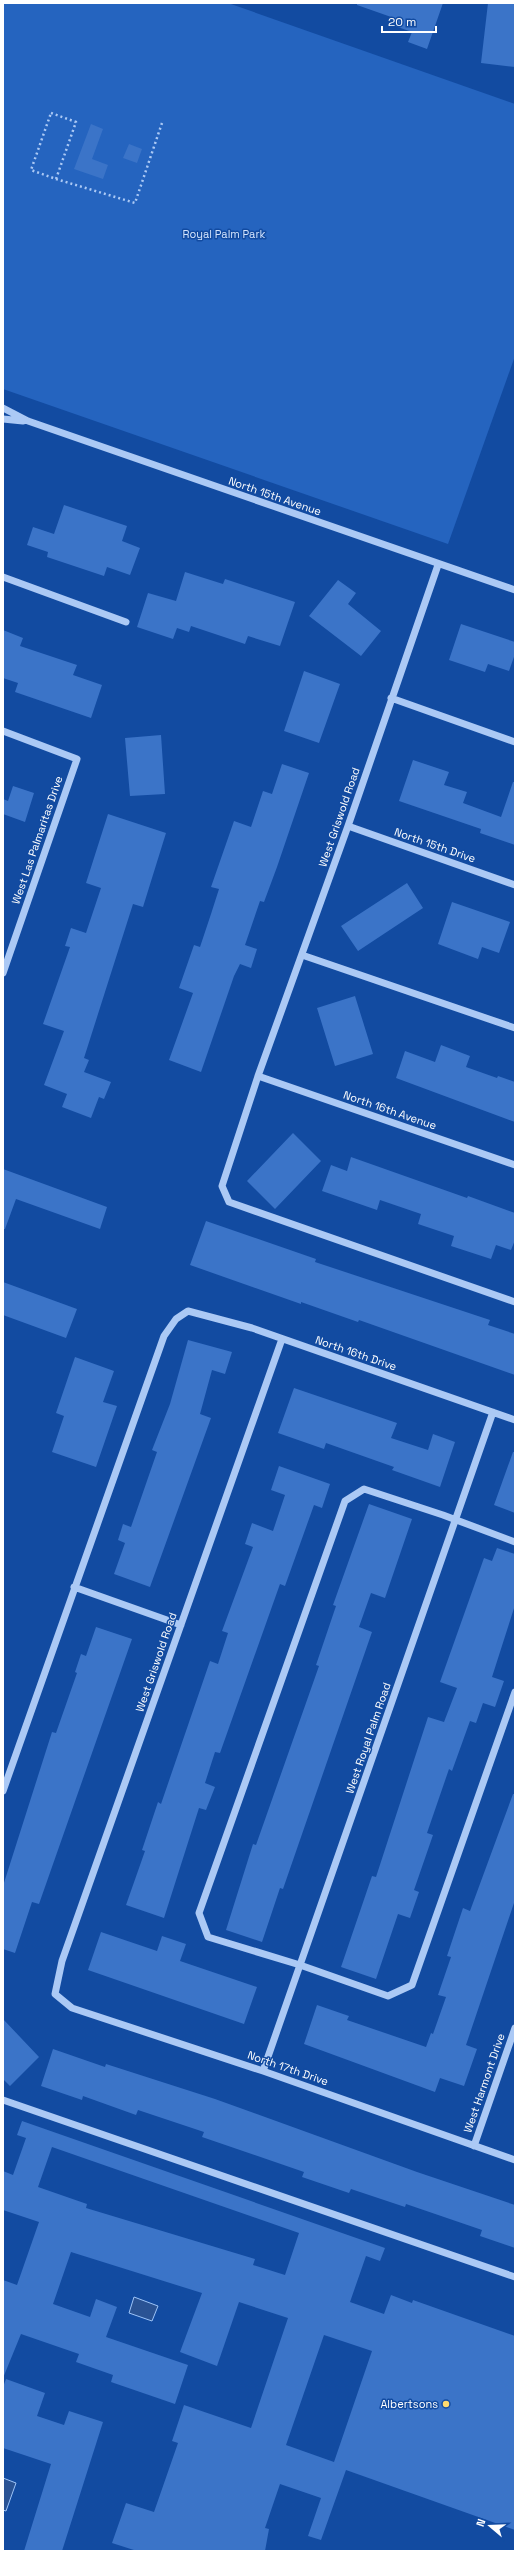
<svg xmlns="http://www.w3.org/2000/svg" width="518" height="2554" font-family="'Space Grotesk',sans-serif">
	<rect width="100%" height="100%" fill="#124ba1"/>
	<path fill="#2564bf" d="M3,3H228L515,104V356L448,544L3,389Z"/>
	<path fill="#2a5394" stroke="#9dc4f8" d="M134,2297L158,2306L152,2321L129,2313Z
		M3,2478L16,2483L6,2511L3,2510Z"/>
	<path fill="#3b74c8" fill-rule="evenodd" d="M357,3H443L427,49L408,42L412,32L392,25L394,18L357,5Z
		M488,3H515V67L481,63Z
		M91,124L103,129L92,159L108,165L103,179L74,169Z
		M129,144L142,149L137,163L123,158Z
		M64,505L127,526L122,541L140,548L130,575L107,567L104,576L47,557L48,552L27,545L33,527L54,534Z
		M185,572L223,584L225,579L295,602L280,646L248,636L245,644L191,626L189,632L177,628L173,639L137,627L148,593L176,601Z
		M338,580L356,593L348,604L381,631L361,656L309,616Z
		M461,624L515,642V654L509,671L488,664L485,672L449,660Z
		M3,630L23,638L20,646L77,665L73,675L102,685L91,718L15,692L18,683L3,678Z
		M304,671L340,684L319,743L284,731Z
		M161,735L165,794L130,796L125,738Z
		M413,760L449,772L444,785L467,792L463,803L501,817L513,782H515V845L480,833L481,829L399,801Z
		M282,764L309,773L277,867L264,902L260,901L245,945L257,949L251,968L240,964L234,976L201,1072L169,1060L193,993L179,988L194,945L200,947L211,914L219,889L211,887L234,821L251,827L263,791L272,794Z
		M13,786L34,793L25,822L3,814V799L8,801Z
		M108,814L166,833L143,907L133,904L84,1058L89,1060L84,1072L111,1082L104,1099L99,1097L91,1118L62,1107L67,1094L44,1085L64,1031L43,1024L70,947L65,946L71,928L86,933L101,888L86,883Z
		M407,883L423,908L358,951L341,926Z
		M452,902L510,922L499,953L482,947L478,959L438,944Z
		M355,996L373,1054L335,1066L317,1008Z
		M441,1045L470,1056L466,1067L497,1078L498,1076L515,1082V1122L396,1078L405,1051L435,1062Z
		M293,1133L321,1161L275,1209L247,1181Z
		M351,1157L467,1198L468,1196L515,1213V1240L511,1250L496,1245L491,1259L451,1246L454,1236L418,1224L421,1214L380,1200L377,1210L322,1191L331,1165L347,1171Z
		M3,1169L107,1207L100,1229L16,1199L5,1229H3Z
		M206,1221L316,1259L315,1262L490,1320L488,1325L515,1334V1375L359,1320L358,1322L301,1302V1304L190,1265Z
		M3,1282L77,1309L66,1338L3,1315Z
		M188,1340L232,1352L225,1374L212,1370L200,1414L211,1418L150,1587L114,1574L125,1543L118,1540L123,1524L131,1527L157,1452L152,1450L170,1404Z
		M75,1357L114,1371L103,1402L117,1406L96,1467L52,1452L64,1416L56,1413Z
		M294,1388L397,1423L391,1438L428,1450L433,1434L455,1442L440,1487L392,1470L394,1467L326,1443L324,1449L278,1433Z
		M513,1452H515V1513L494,1505Z
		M279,1466L330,1484L322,1508L314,1505L285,1586L280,1584L220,1753L215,1752L205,1783L215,1787L206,1810L199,1808L164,1918L126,1905L145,1851L142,1850L158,1802L161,1804L210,1661L218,1664L228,1633L222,1631L253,1547L245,1544L252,1523L273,1531L285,1495L271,1490Z
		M369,1504L412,1519L385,1598L371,1593L359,1627L372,1632L283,1889L280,1888L262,1942L226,1930L253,1844L256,1845L319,1666L316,1665L336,1606L333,1605Z
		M497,1548L515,1554V1605L492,1677L504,1681L495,1707L483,1703L476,1723L470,1721L452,1771L449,1769L427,1833L433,1835L414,1890L419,1892L410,1918L398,1914L376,1979L341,1967L372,1876L376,1877L428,1717L444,1722L457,1688L440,1682L484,1558L492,1561Z
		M96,1627L132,1639L39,1904L32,1902L15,1953L3,1949V1886L52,1732L56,1733L77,1673L75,1672L81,1654L86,1656Z
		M513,1794H515V1900L466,2045L477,2049L464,2086L440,2078L435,2092L304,2044L317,2005L349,2016L347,2020L426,2047L431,2033L433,2034L446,1997L438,1995L451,1957L447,1956L463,1908L470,1911Z
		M101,1932L157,1951L162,1936L186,1944L180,1961L257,1987L244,2024L88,1970Z
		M3,2019L39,2057L10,2086L3,2079Z
		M53,2049L105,2067L106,2064L215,2099L417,2172L515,2205V2248L480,2236L482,2230L406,2204L405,2207L351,2189L349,2193L302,2177L304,2172L202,2137L204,2132L138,2110L136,2115L83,2096L82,2100L41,2086Z
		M22,2121L385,2248L380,2261L366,2256L350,2302L384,2314L391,2295L412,2303L413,2300L515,2336V2530L346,2470L321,2540L308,2536L321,2498L280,2484L265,2528L269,2529L265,2551H137L112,2543L126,2503L154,2512L178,2443L172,2441L184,2405L251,2428L288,2318L239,2302L217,2366L180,2352L202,2293L71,2252L53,2304L90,2317L96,2299L117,2307L106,2337L188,2365L175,2404L111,2382L113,2375L76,2362L79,2354L21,2334L3,2378V2280L17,2285L39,2222L3,2210V2171L13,2175L26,2138L17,2135ZM52,2147L299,2233L285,2275L253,2265L255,2259L86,2208L87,2204L38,2187ZM324,2335L372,2351L334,2462L286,2445Z
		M6,2379L45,2393L37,2416L64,2425L69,2411L103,2422L62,2551H24L51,2464L3,2448V2387Z"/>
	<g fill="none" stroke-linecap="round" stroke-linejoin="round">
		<path stroke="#abc9f5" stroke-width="2.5" stroke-dasharray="2 3" stroke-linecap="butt" d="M51,113L76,122L56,179L31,170Z
			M56,179L135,203L162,123"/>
		<path stroke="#abc9f5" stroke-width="7" d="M3,408L28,421L515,590
			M3,419L23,421
			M438,565L348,826L258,1076L222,1186L229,1202L515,1302
			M3,577L126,622
			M391,698L515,742
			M3,731L77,759L3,973
			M348,826L515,885
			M302,955L515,1028
			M258,1076L515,1165
			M282,1339L62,1961L55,1994L72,2008L263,2071L515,2160
			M515,1542L443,1515L364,1489L345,1501L199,1913L208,1937L300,1965L388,1996L412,1985L515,1692
			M74,1587L181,1625
			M3,1791L164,1336L176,1319L188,1311L252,1328L515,1420
			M263,2071L493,1412
			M3,2100L515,2277
			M474,2146L515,2028"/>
	</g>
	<circle fill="#ffdb6f" stroke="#124ba1" stroke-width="1.5" cx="446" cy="2404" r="4"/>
	<g text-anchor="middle" stroke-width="3" stroke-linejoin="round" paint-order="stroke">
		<g font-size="11" fill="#d4e5fe" stroke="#124ba1">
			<text x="224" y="238">Royal Palm Park</text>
		</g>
		<g font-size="11" fill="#fff" stroke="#124ba1">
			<text transform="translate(275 496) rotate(19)" y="4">North 15th Avenue</text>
			<text transform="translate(339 817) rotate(-71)" y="4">West Griswold Road</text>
			<text transform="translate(37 840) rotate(-71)" y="4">West Las Palmaritas Drive</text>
			<text transform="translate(435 845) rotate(19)" y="4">North 15th Drive</text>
			<text transform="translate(390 1110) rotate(19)" y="4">North 16th Avenue</text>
			<text transform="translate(356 1353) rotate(19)" y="4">North 16th Drive</text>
			<text transform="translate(156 1662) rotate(-71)" y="4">West Griswold Road</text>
			<text transform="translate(368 1738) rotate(-71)" y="4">West Royal Palm Road</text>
			<text transform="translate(288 2068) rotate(19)" y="4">North 17th Drive</text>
			<text transform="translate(484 2083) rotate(-71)" y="4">West Harmont Drive</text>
		</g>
		<g font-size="11" fill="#fff" stroke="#124ba1" text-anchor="end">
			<text x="438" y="2408">Albertsons</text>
		</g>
	</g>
	<rect width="518" height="2554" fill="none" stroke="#ffffff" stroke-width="8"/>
	<g transform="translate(490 2526) rotate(289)" stroke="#124ba1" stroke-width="3" paint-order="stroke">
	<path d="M0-3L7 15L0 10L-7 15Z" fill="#ffffff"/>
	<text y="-6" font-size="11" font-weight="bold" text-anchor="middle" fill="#ffffff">N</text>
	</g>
	<path d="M382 26v6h54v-6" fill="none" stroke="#ffffff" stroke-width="2"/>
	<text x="388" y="26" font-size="12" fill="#ffffff" stroke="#124ba1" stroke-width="3" paint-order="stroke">20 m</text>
</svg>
